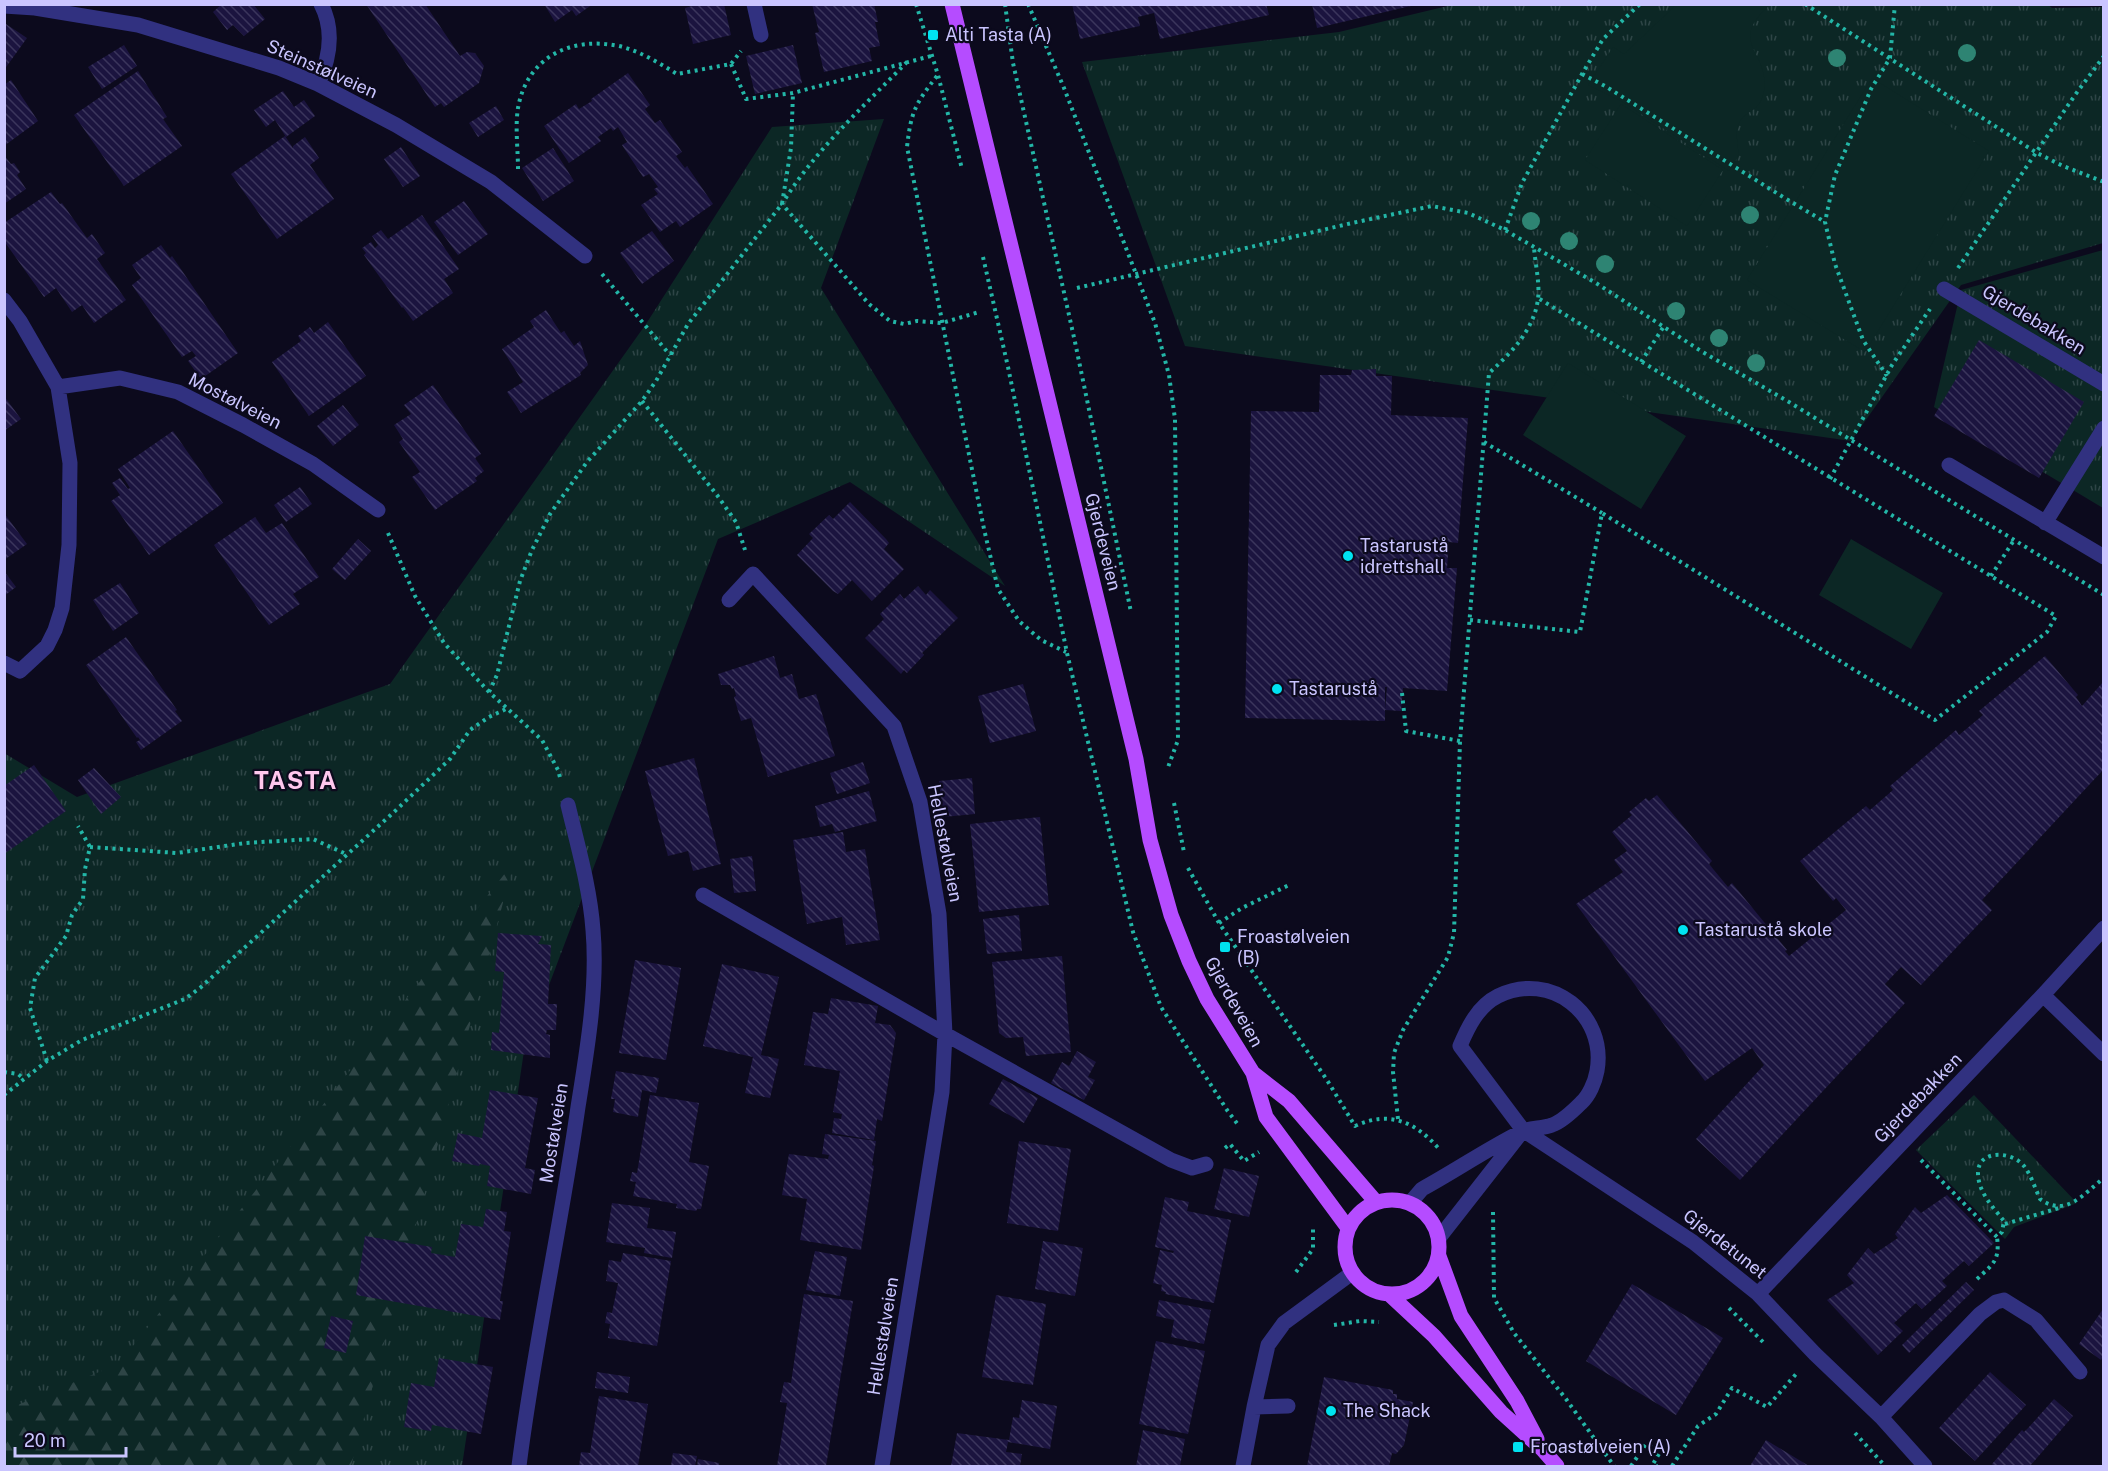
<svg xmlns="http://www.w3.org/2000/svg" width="2108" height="1471" font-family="'Public Sans',sans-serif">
	<defs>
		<pattern id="grass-tufts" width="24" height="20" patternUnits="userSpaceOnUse" patternTransform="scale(1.5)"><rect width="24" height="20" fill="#0c2725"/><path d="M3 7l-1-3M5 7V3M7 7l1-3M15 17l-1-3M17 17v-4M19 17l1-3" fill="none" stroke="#2e4546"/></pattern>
		<pattern id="forest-firs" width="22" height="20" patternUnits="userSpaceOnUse" patternTransform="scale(1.5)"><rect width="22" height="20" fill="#0c2725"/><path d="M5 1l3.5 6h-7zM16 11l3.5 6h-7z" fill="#2e4546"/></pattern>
		<pattern id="building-back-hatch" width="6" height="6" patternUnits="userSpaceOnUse" patternTransform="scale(1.5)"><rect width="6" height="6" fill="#1b143f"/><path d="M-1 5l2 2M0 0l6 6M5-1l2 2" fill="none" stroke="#3b355c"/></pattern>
	</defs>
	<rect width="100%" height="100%" fill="#0c0a1d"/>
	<path fill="url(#grass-tufts)" d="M1456,4H2047L2052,8L2103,7V243L1961,285L1851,441L1185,346L1082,62L1339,32Z
		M884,119L821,288L1005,586L850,482L718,539L524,1051L462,1466H5L4,753L77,797L390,684L646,324L772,127Z
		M2103,250V508L1934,407L1961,290Z
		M1974,1095L2077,1203L2014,1227L2005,1239L1916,1150Z"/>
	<path fill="url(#forest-firs)" d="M514,862L351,1466H5V1410L119,1364Z"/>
	<path fill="#0c2725" d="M1676,5H1770C1726,43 1770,51 1764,91C1760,113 1746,109 1739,123C1734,133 1739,144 1738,155C1737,160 1732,166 1729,171L1621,101L1588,85L1613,47L1624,54Z
		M1872,78L1989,151L1865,352L1747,280Z
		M1621,104L1723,170L1687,226L1585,160Z
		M1568,363L1686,436L1641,509L1523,435Z
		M1851,539L1943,593L1911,649L1819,595Z"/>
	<path fill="url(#building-back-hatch)" d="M222,4H253L265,19L244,36L233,25L227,30L213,12Z
		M366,4H425L460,56L467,52L475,53L484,66L479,83L444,107L441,103L435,107Z
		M544,4H593L576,16L572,10L555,22Z
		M699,4H724L731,35L693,44L685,8Z
		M812,4H874L878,22H875L880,46L869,48L872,61L824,72L815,33L819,32Z
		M1072,4H1266L1269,15L1160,39L1154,13L1138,17L1140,26L1080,39Z
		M1312,4H1415V5L1317,28Z
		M6,24L27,38L4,70V27Z
		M124,45L137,66L102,89L88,67Z
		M793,45L802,83L755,94L746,56Z
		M138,71L167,117L163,119L182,146L124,186L74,115Z
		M628,73L650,105L645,109L655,123L660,120L682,152L676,156L685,168L687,166L713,204L680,227L676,221L660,232L641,205L658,194L654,189L658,187L649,174L643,177L622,145L627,142L618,127L613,131L611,128L598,137L601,141L569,163L544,126L576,104L579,109L592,101L591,99Z
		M11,80L38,121L4,146V85Z
		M283,91L294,107L304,100L315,116L286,137L275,120L266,127L254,110Z
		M496,106L504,120L478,137L469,123Z
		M285,136L293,148V146L305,137L319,158L310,165L334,199L277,239L231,174Z
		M401,147L420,176L403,187L384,159Z
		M553,148L574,181L543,201L522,168Z
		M4,155L11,164L14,163L20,172L17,175L26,189L4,204Z
		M51,192L60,204L62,203L87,238L92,234L105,253L97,259L126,300L94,323L82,305L72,312L56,288L44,297L4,241V223Z
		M464,201L488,234L458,255L434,222Z
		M422,215L459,269L444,279L453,293L413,321L403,307L402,308L364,255L366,253L362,248L371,242L375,248L378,245L372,236L381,230L388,239Z
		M652,231L674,261L642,284L620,253Z
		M161,245L170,258L172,256L238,353L201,379L188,361L196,356L192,351L182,357L132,285L141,278L132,265Z
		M546,310L561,333L564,331L574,346L580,341L588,365L580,373L581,375L521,413L507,392L523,382L502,349L534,327L530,321Z
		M328,322L366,376L309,416L272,362L301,341L298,336L310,327L314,333Z
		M1979,340L2084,402L2039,478L1934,416Z
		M1376,369V376H1392L1391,415L1468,418L1458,543L1449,542L1447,568H1457L1447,691L1403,688L1401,711L1385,710L1387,687H1385V721L1245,718L1251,411L1319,412L1320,375H1351L1352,370Z
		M433,385L481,454L475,458L484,471L475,478L477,481L435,510L412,477L420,472L399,442L403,439L394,425L411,414L404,405Z
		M4,396L21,419L4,431Z
		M343,405L359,425L333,446L317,426Z
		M173,431L223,503L149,555L111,501L120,495L112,483L120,478L128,489L130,488L118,469Z
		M300,487L312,504L286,522L274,505Z
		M850,502L886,539L889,543L884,549L904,569L872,601L852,580L838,594L833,591L797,555L813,538L809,534L829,515L833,519Z
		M4,513L27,544L4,560Z
		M255,517L266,533L282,523L319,577L293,594L300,604L269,625L214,545Z
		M358,539L371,551L345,580L332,569Z
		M4,571L16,587L4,596Z
		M120,583L139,613L113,631L93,600Z
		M918,586L926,595L930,590L958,618L922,653L924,655L907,673L904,670L901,674L865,638L884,619L880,614L900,594L904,599Z
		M126,637L177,710L175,711L182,721L141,750L136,742L140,740L138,737L137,738L86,665Z
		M774,656L780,678L792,674L799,699L816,694L835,756L768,777L751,718L741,721L734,697L736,696L734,688L732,689L730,685H721L718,674Z
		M2045,656L2078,695L2076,697L2082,706L2103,682V770L1982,900L1992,910L1921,985L1901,967L1885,984L1905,1003L1740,1180L1696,1139L1764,1065L1752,1048L1705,1081L1576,904L1623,872L1614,860L1627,851L1612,832L1632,815L1629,812L1646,798L1649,801L1657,795L1712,861L1709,864L1728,887L1732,883L1787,950L1785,951L1789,956L1846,910L1836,898L1833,901L1800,861L1866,806L1870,810L1893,790L1890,786L1956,730L1959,735L1983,715L1979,711Z
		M1023,684L1036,731L990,743L978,696Z
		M694,758L721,864L693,871L688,851L668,856L645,771Z
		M863,762L870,783L837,794L830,773Z
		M34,765L66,811L4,854V786Z
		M94,768L121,797L101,814L78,780Z
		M972,778L975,814L943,817L939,781Z
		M869,791L877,821L835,832L832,824L820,827L815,806Z
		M1040,817L1049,905L979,912L970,824Z
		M843,832L846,852L865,849L880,940L846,945L842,917L807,924L793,840Z
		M752,856L756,891L734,893L730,859Z
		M1019,915L1022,951L987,954L983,919Z
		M498,933L542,936L538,944L551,945L548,1004H557L556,1030H547L546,1034L550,1035V1058L491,1050L492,1032L499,1033L504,972L495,971Z
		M1062,956L1071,1052L1026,1056L1023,1037L1006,1038L999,1033L992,962Z
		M635,960L681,968L666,1060L619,1053Z
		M722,964L779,977L761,1055L779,1059L770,1098L745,1093L753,1057L703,1046Z
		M831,998L878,1006L875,1023L890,1025L896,1033L882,1121L877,1119L874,1140L832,1133L834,1118L841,1119L842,1114L833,1112L840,1071L804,1065L813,1012L828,1014Z
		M1077,1051L1096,1062L1088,1077L1095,1080L1084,1100L1051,1083L1062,1062L1069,1066Z
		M616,1071L659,1078L656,1093L642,1090L638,1117L613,1112L615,1099H611Z
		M1003,1079L1038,1098L1024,1123L989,1104Z
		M490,1090L538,1098L525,1168L535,1170L531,1194L487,1186L490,1166L480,1164L479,1166L452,1161L458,1133L482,1138Z
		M650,1095L699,1103L689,1162L709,1166L701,1209H697L696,1211L676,1208L677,1204L633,1196L636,1182L630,1181L632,1172L637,1173Z
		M825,1134L876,1141L872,1165L874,1166L861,1250L800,1240L807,1199L782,1195L789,1154L828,1159L829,1155L822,1154Z
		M1019,1141L1071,1149L1058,1231L1007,1223Z
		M1224,1168L1259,1176L1249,1217L1214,1209Z
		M1947,1195L1994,1243L1969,1266L1964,1261L1942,1281L1947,1286L1922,1309L1916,1303L1894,1323L1903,1331L1878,1355L1827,1300L1854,1283L1847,1275L1868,1248L1874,1254L1898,1238L1895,1234L1915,1207L1921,1213Z
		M1165,1197L1189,1202L1187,1211L1231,1220L1214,1303L1165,1294L1166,1292L1161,1291L1162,1285L1153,1283L1160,1250L1173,1253L1174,1251L1155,1247Z
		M612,1203L650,1208L647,1228L676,1232L672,1258L644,1253L645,1248L606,1242Z
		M486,1209L507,1212L504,1231L511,1232L500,1301H503L500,1320L356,1295L365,1236L432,1247L431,1253L455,1257L461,1224L483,1227Z
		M1043,1241L1083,1248L1075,1296L1035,1289Z
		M815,1251L847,1257L840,1296L806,1290Z
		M623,1253L671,1261L657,1346L608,1338L610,1324L605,1323L607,1312L612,1313L618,1283L606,1281L609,1260L621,1262Z
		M1966,1282L1974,1290L1909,1353L1902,1345Z
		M1632,1284L1723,1338L1676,1415L1586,1361Z
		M804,1294L853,1301L826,1466H777L787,1403L780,1402L784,1382L791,1383Z
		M996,1295L1046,1304L1033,1385L982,1377Z
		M1159,1300L1211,1310L1204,1344L1171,1337L1174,1320L1156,1316Z
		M2103,1309V1356L2101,1360L2079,1344Z
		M331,1316L353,1321L346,1353L324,1348Z
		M1156,1341L1205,1351L1188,1434L1139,1424Z
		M439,1358L493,1367L481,1434L432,1425L431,1431L404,1427L411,1383L434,1387Z
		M597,1372L630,1377L628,1393L595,1388Z
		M1990,1372L2026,1405L1975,1461L1939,1428Z
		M1324,1377L1393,1390V1394H1397V1399L1413,1402L1404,1445L1396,1454L1392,1453L1389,1466H1307Z
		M599,1396L648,1404L638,1466H579L581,1452L590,1453Z
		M2054,1399L2073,1416L2030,1466H1994L1992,1464L2022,1430L2024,1432L2029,1427Z
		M1022,1400L1057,1406L1050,1449L1008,1442L1006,1452L1022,1454L1020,1466H951L957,1433L1009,1440L1013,1417L1019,1418Z
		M1143,1430L1185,1439L1180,1466H1136Z
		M1766,1440L1809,1466H1750Z
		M673,1453L697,1456L695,1466H671Z
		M698,1459L719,1463V1466H697Z"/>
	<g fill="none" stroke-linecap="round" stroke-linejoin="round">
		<path stroke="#23b6a7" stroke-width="4" stroke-dasharray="3 4.5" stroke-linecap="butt" d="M916,4L938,75L962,169
			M1005,4L1013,63L1075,342L1131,612
			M1028,4L1064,88L1155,323L1169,375L1175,419L1178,740L1167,770
			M1805,4L2037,153L2063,166L2104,182
			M907,62C863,107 815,150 782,204L869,304L890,321L904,324L917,321L942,323L979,312
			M731,64L746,99L793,93L931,56
			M1582,74L1605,86L1783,197L1825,222
			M937,76C915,104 911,112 907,147L984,529L998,589L1019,621L1041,640L1066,652
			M518,169C518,150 515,126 518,108C527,57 571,36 619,46C640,51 659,63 677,74L731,64L741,51
			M1505,230L1522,183L1582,74L1603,39L1640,4
			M983,257L1008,367L1067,653L1133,932L1161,1007L1227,1110L1239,1126
			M1958,268L2075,95L2104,56
			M602,274L670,355
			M1077,288L1352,223L1432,206L1468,213L1505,230L1596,283L1701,351L1789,402L2104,595
			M1641,362L1664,326
			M1887,376L1863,340L1835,264L1825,222L1835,175L1871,89L1890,58L1895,4
			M642,401L717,495L736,522L745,550
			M1484,442L1602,513
			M1830,479L1892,365L1930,309
			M388,533L415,596L444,643L489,692L542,740L558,770L561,781
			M1991,576L2014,540
			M1470,620L1580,632L1602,513L1935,720L2047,632L2056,616L1538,298
			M489,692L497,675L520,581L532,550L550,514L587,462L642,401L656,381L688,324L782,204L791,148L793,93
			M1402,693L1406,731L1460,741
			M1174,803L1184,852
			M90,847L177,853L245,843L313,839L346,854
			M1188,868L1219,923L1327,1080L1355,1126C1389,1110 1416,1122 1439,1149
			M1219,923L1242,908L1289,885
			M47,1061L30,1008L35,978L66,936L72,915L83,899L85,869L90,847L78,826
			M4,1072L18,1074L24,1079
			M4,1095L47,1061L82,1040L185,999L200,988L394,812L450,759L470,730L489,717L506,709
			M1398,1119L1393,1072L1394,1053L1403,1030L1448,957L1454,933L1460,741L1489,373C1511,353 1534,330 1538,299C1540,283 1535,263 1534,247
			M1225,1148L1230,1144L1244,1161L1259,1152
			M1921,1160L1997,1237L2002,1232L2004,1221C1993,1207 1978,1192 1978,1173C1978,1149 2012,1151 2024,1166C2031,1175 2035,1188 2040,1199C2066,1218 2083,1194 2104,1178
			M1493,1212L1494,1298L1514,1333L1566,1399L1614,1466
			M2005,1224L2059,1208
			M1296,1272L1313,1249V1225
			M1977,1279C1993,1264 2000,1261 1997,1237
			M1729,1308L1764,1343
			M1334,1325L1360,1321L1379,1322
			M1855,1433L1885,1466
			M1631,1466L1646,1444L1660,1452L1653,1464L1657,1466
			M1672,1466L1698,1426L1716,1414L1732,1388L1767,1407L1797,1373"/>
		<path stroke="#313180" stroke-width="15" d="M754,4L761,35
			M4,6L35,8L138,25L279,68L318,84L396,125L491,182L585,256
			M318,84C330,58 335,31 321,4
			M1944,289L2104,384
			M4,300L20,321L58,387L70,463L69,545L62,608L55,630L47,646L20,671L4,663
			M58,387L120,378L178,392L243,425L313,464L378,510
			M1949,465L2104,557
			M2045,523L2104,428
			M729,600L753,574L894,726L920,802L939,914L945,1034L942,1092L882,1466
			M703,895L945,1034L1171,1160L1192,1168L1206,1164
			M2043,995L2104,1054
			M1410,1203L1422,1189C1455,1171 1487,1149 1521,1132C1530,1127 1542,1129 1552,1125C1561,1122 1574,1110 1581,1103C1589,1096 1595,1082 1597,1071C1607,1015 1551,970 1498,996C1478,1006 1468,1027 1460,1046L1523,1130L1693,1242L1758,1294L1815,1354L1881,1417L1925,1466
			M1439,1238L1518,1137
			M1758,1294L2043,995L2104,928
			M1254,1407L1288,1406
			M1881,1417L1980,1314L1996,1302L2004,1300L2036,1320L2080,1372
			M519,1466C534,1346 561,1227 578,1107C587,1051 598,987 593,930C590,888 578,847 568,805
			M1243,1466L1254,1407L1268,1345L1284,1323L1352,1273"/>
		<path stroke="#b54cff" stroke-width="15" d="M952,4L1136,759L1150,840L1171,915L1189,961L1207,999L1253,1073L1266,1117L1348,1228
			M1253,1073L1289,1101L1376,1202
			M1345 1247a47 47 0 1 1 94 0a47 47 0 1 1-94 0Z
			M1439,1256L1461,1316L1517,1401L1537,1439
			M1390,1295L1434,1336L1501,1412L1543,1450L1557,1466"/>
	</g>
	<g fill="#2e8473">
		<circle cx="1967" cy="53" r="9"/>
		<circle cx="1837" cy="58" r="9"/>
		<circle cx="1750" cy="215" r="9"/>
		<circle cx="1531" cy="221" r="9"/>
		<circle cx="1569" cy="241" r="9"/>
		<circle cx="1605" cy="264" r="9"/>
		<circle cx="1676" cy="311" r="9"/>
		<circle cx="1719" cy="338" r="9"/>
		<circle cx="1756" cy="363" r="9"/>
	</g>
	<g fill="#00e2f0" stroke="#0c0a1d" stroke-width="2">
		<rect x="927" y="29" width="12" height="12" rx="3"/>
		<circle cx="1348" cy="556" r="6"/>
		<circle cx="1277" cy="689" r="6"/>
		<circle cx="1683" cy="930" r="6"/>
		<rect x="1219" y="941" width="12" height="12" rx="3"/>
		<circle cx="1331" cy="1411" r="6"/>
		<rect x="1512" y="1441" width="12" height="12" rx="3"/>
	</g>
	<g text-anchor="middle" stroke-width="4.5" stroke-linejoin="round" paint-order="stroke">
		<g font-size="18" fill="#cac5ff" stroke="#0c0a1d" text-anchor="start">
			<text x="945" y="41">Alti Tasta (A)</text>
			<text x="1360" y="552">Tastarustå<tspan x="1360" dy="21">idrettshall</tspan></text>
			<text x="1289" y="695">Tastarustå</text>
			<text x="1695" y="936">Tastarustå skole</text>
			<text x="1237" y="943">Froastølveien<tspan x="1237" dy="21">(B)</tspan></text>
			<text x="1343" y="1417">The Shack</text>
			<text x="1530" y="1453">Froastølveien (A)</text>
		</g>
		<g font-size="18" fill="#cac5ff" stroke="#0c0a1d">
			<text transform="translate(322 69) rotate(24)" y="6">Steinstølveien</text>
			<text transform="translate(2034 320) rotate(31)" y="6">Gjerdebakken</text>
			<text transform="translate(235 401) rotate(27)" y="6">Mostølveien</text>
			<text transform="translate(1103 542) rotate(76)" y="6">Gjerdeveien</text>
			<text transform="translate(945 843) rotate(79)" y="6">Hellestølveien</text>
			<text transform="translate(1234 1002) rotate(61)" y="6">Gjerdeveien</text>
			<text transform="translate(1918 1098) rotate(-46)" y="6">Gjerdebakken</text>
			<text transform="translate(554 1133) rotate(-81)" y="6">Mostølveien</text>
			<text transform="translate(1725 1244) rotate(38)" y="6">Gjerdetunet</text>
			<text transform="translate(883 1336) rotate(-81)" y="6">Hellestølveien</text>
		</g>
		<g font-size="24" font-weight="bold" letter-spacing="1.5" fill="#ffc7ed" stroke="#0c0a1d">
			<text x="296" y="789">TASTA</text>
		</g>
	</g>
	<rect width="2108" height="1471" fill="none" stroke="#cac5ff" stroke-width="12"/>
	<path d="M15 1447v9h111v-9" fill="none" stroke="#cac5ff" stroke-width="3"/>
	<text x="24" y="1447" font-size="18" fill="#cac5ff" stroke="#0c0a1d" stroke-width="4.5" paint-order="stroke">20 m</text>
</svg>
